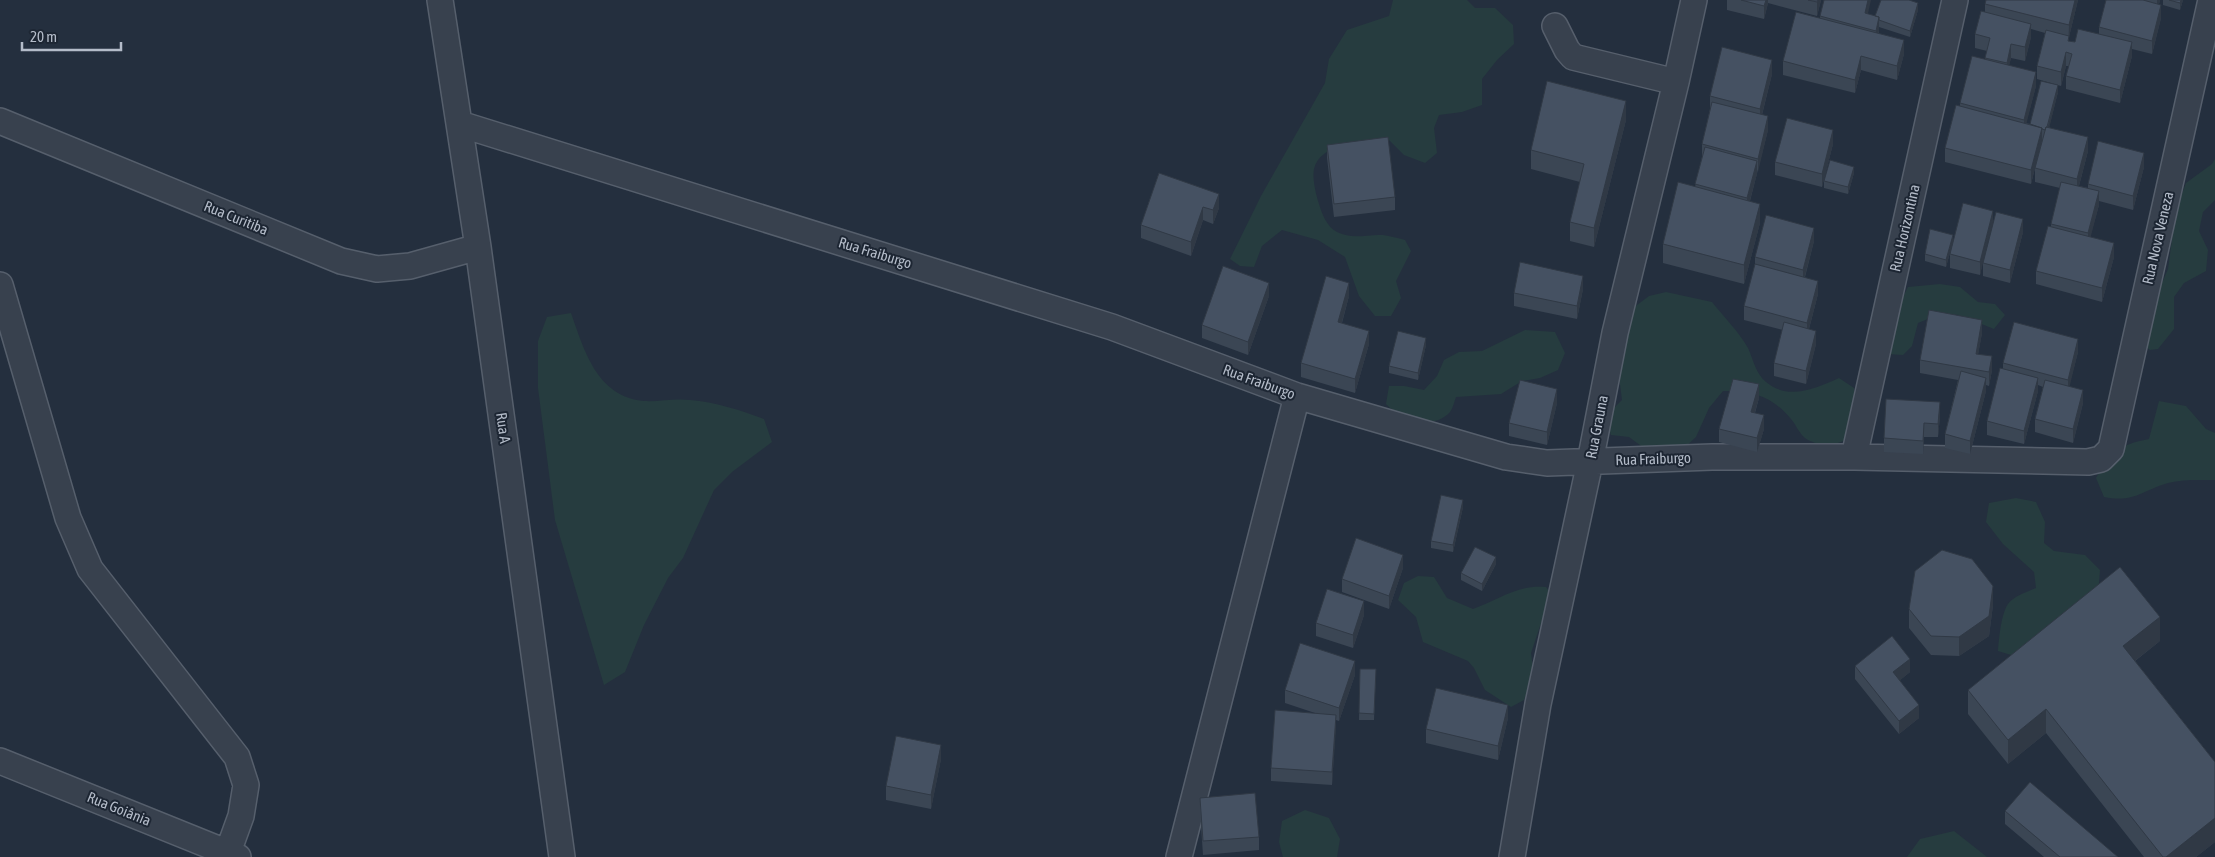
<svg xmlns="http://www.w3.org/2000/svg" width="2215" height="857" font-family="'Asap Condensed',sans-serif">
	<rect width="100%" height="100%" fill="#242f3e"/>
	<path fill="#263c3f" d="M1393,0H1467L1475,8H1495L1513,25L1514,44L1497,60L1482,79V105L1462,112L1439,115L1434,128L1437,153L1425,163L1404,155L1389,140C1368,140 1320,142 1314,169C1312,178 1316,195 1319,204C1322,214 1327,227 1337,232C1353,240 1367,234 1383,235C1390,236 1398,238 1405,240L1411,251L1396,281L1401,298L1391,316H1375L1359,296L1345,257L1318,240L1282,230L1262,246L1254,267L1240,266L1230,259L1261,196L1325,83L1329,59L1347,30L1389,16Z
		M2215,159V200L2203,212L2199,231L2208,250L2206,271L2184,283L2174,297V329L2158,349L2150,350L2144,345L2156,297L2168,269L2176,210L2186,183L2212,164Z
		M1940,284L1960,287L1978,302L1995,304L2005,315L1994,329L1959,315L1940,314L1918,323L1912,346L1903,355L1888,354L1898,307L1908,287Z
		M1666,292L1712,302C1724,317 1739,332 1748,348C1753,359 1756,374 1766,382C1788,401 1817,388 1839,378L1854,388L1855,418L1846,440L1827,447C1820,444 1810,442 1805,438C1799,433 1796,425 1791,419C1772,396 1752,390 1723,391L1709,408L1696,437L1682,450L1644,448L1629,437L1611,435L1605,417L1622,400L1617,361L1633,308L1649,296Z
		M571,313C584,350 597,397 644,401C659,402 674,398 690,400C715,402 740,410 764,419L772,442L732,472L714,490L683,558L668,578L644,625L625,672L604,685L555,520L538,388V341L547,317Z
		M1525,330L1555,332L1565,353L1558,370L1540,378L1522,381L1501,394L1456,397C1454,402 1453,408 1450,412C1433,431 1401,420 1386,404L1389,386H1404L1424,390L1437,376L1444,360L1459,352L1482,351Z
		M2159,401L2186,406L2206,429L2215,433V480C2200,480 2183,479 2168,483C2141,491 2134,503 2104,497L2096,478C2112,452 2118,445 2149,439Z
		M2016,498L2036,502L2045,522L2044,543L2054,551L2085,555L2100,570L2098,595L2018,657L1998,651C1999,639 2001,614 2008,604C2014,596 2027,592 2036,588L2034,572L2003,544L1986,522L1989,503Z
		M1418,576L1434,577L1447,598L1473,609C1498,600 1518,584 1546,587L1554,598L1540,626L1531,653L1534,675L1524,700L1511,707L1485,690L1474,668L1468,661L1423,642L1416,617L1398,600L1404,583Z
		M1305,810L1329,818L1340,839L1337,857H1283L1279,842L1282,821Z
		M1954,831L1987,857H1907L1920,839Z"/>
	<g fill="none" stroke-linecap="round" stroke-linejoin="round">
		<defs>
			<path id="minor" d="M440,0L478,247L562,857
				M1555,26L1567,50L1573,57L1676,82
				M0,121L341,261L377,269L410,266L478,247
				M460,124L1112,327L1297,396L1506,457L1547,463L1712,457H1854L2088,462L2101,459L2111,449L2211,0
				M0,285L68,518L90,569L237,757L246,785L241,816L228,852
				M1854,457L1955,0
				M0,761L238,857
				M1179,857L1297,396
				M1512,857L1538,704L1590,462L1615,333L1676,82L1694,0"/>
		</defs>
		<use href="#minor" stroke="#565f6c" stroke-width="28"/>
		<use href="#minor" stroke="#38414e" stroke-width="25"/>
	</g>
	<path fill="#3b4654" d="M1727,0H1821L1817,16L1768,3L1764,19L1727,10Z
		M2078,0L2069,37V41L2075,42L2099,34V27L2106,0H2160L2159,4L2161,18L2152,54L2132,49V56L2120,103L2066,89V76L2069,66H2066L2061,86L2037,79V66L2045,33L2031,29V37L2025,61L2011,58L2009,65L2036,86L2026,123L2030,124L2058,92L2049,127L2088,151L2079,186L2088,188V184L2144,167L2133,210L2099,201V205L2090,237L2114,257L2102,302L2036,284V271L2051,227V224L2060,188L2035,182V168L2042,141L2031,184L1945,162V148L1960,106V103L1985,59L1987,51L1975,48V34L1985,12V4Z
		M2163,0H2183L2180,10L2163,5Z
		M1918,10L1910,37L1879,27V34L1904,54L1897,80L1861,70L1855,93L1783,75V61L1820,19V16L1868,14L1875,16Z
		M1772,74L1762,115L1768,130L1750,201L1760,223L1744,284L1663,263V244L1695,187L1702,157V144L1710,109V96Z
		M1626,120L1594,247L1570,241V222L1580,182L1531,169V150Z
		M1833,144L1822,187L1775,175V162Z
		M1327,145L1395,197V210L1334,217L1327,158Z
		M1159,173L1219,208L1213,224L1203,220L1191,256L1141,238V225Z
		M1854,173L1848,194L1824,188V181Z
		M1993,211L1980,275L1950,268V254Z
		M2023,232L2010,283L1983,276V263Z
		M1814,241L1805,277L1818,294L1809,329L1816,344L1806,384L1774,376V363L1783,330L1744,320V306L1755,266V257Z
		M1953,242L1946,267L1925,261V254Z
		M1583,289L1577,319L1514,306V293Z
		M1269,296L1248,355L1202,338V325Z
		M1349,296L1342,323L1369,344L1355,393L1301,377V363Z
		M1982,333L1978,354L1992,370L1989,386L1986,385V391L1970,454L1945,448V434L1958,380L1920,373V360Z
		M1426,345L1418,380L1389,373V366Z
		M2078,352L2069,386L2083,403L2073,443L2035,432V419L2043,387L2038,385V391L2024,444L1987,435V421L2003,369V363Z
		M1759,398L1755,413L1764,429L1757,452L1719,442V429Z
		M1557,403L1547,445L1509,436V423Z
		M1940,416L1938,437H1924L1923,454L1884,452V438Z
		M1463,507L1453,552L1431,548V541Z
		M1496,564L1482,591L1461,580V573Z
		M1403,568L1389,609L1342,592V579Z
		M1993,605L1989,636L1959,656L1931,655L1909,628V609Z
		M1364,615L1353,648L1316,636V623Z
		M2160,641L2135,661L2215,762V842L2196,857H2144L2046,733L2008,764L1968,714V690Z
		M1855,666L1910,672L1900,680L1919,718L1899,734L1855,679Z
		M1360,669H1376L1374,720H1359Z
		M1355,675L1339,721L1336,720L1332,785L1271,781V768L1315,713L1285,703V690Z
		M1508,718L1498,760L1426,743V729Z
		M941,759L931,809L886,800V786Z
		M1200,798L1259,837V850L1203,855L1200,811Z
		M2005,811L2118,857H2044L2005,824Z"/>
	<path fill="#303945" d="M1766,0H1768V3L1764,19V6Z
		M1818,0H1821L1817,16V2Z
		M1868,0H1871L1865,27V13Z
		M2075,0H2078L2069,37V49L2068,54L2069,25Z
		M2157,0H2160L2157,11Z
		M2181,0H2183L2180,10V3Z
		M1918,3V10L1910,37V31Z
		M2161,5V18L2152,54V41Z
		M1879,17V31L1876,44V31Z
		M2031,24V37L2025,61V47Z
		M1904,40V54L1897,80V66Z
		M2132,42V56L2120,103V90Z
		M2011,44V58L2007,76V63Z
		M2066,52V66L2061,86V72Z
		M1861,56V70L1855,93V80Z
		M1772,60V74L1760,122V109Z
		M2036,72V86L2024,133V120Z
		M2058,85V92L2047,137V130Z
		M1626,101V120L1594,247V228Z
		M1768,116V130L1758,172V159Z
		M2042,128V141L2031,184V170Z
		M1833,130V144L1822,187V174Z
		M2088,137V151L2077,193V179Z
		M2144,153V167L2133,210V196Z
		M1757,161V174L1747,211V198Z
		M1854,167V173L1848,194V187Z
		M2099,191V205L2088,247V233Z
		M1219,194V208L1213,224V210Z
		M1760,204V223L1744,284V265Z
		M1203,207V220L1191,256V242Z
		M1993,211V224L1980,275V262Z
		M2023,219V232L2010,283V270Z
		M1814,228V241L1803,283V270Z
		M1953,235V242L1946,267V260Z
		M2114,243V257L2102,302V288Z
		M1583,276V289L1577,319V306Z
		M1818,281V294L1807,336V323Z
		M1269,283V296L1248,355V342Z
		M1349,283V296L1338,336V322Z
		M1982,320V333L1976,367V354Z
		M1369,331V344L1355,393V379Z
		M1816,331V344L1806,384V371Z
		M1426,338V345L1418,380V373Z
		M2078,339V352L2068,393V380Z
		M1992,356V370L1989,386V372Z
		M1986,378V391L1970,454V441Z
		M2038,378V391L2024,444V431Z
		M1759,384V398L1751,425V412Z
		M1557,389V403L1547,445V432Z
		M2083,390V403L2073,443V429Z
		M1940,402V416L1938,437V424Z
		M1764,415V429L1757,452V438Z
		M1924,423V437L1923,454V441Z
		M1463,500V507L1453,552V545Z
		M1403,555V568L1389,609V596Z
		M1496,557V564L1482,591V584Z
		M1993,586V605L1989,636L1959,656V637Z
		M1364,601V615L1353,648V635Z
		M2160,617V641L2123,670V646Z
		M1910,659V672L1893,686V672Z
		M1355,661V675L1339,721V708Z
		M1508,705V718L1498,760V746Z
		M1919,705V718L1899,734V721Z
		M2046,709V733L2008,764V740Z
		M1336,715V728L1332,785V772Z
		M941,745V759L931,809V795Z
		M2215,818V842L2196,857H2166Z"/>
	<path fill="#455162" stroke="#303945" d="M1741,0H1766L1764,6Z
		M1808,0H1818L1817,2Z
		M1824,0H1868L1865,13L1879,17L1876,31L1820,16Z
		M1881,0H1909L1918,3L1910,31L1879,20V17L1875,16Z
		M1986,0H2075L2069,25L1985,4Z
		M2106,0H2143L2161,5L2152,41L2099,27Z
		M2169,0H2181L2180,3Z
		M1981,11L2031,24L2025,47L2011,44L2007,63L1985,58L1990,38L1975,34Z
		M1796,12L1904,40L1897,66L1861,56L1855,80L1783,61Z
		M2078,29L2132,42L2120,90L2066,76L2072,54L2066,52L2061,72L2037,66L2046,30L2069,36L2068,41L2075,42Z
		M1722,47L1772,60L1760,109L1710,96Z
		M1972,56L2036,72L2024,120L1960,103Z
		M1547,81L1626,101L1594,228L1570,222L1584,164L1531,150Z
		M2041,81L2058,85L2047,127H2046L2045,130L2042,129V128L2030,124Z
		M1712,102L1768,116L1758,159L1702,144Z
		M1956,105L2042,128L2031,170L1945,148Z
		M1787,118L1833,130L1822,174L1775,162Z
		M2046,127L2088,137L2077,179L2035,168Z
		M1388,137L1395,197L1334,204L1327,145Z
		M2098,141L2144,153L2133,196L2088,184Z
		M1705,147L1757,161L1747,198L1695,184Z
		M1830,160L1854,167L1848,187L1824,181Z
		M1159,173L1219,194L1213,210L1203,207L1191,242L1141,225Z
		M1678,182L1760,204L1744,265L1663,244Z
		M2061,182L2099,191L2088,233L2051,224Z
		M1963,203L1993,211L1980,262L1950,254Z
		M1996,212L2023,219L2010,270L1983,263Z
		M1766,215L1814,228L1803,270L1755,257Z
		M2048,226L2114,243L2102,288L2036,271Z
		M1930,229L1953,235L1946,260L1925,254Z
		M1520,262L1583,276L1577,306L1514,293Z
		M1755,264L1818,281L1807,323L1744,306Z
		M1223,266L1269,283L1248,342L1202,325Z
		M1326,276L1349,283L1338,322L1369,331L1355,379L1301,363Z
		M1929,310L1982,320L1976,354L1992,356L1989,372L1920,360Z
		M1784,322L1816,331L1806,371L1774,363Z
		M2014,322L2078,339L2068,380L2003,363Z
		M1398,331L1426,338L1418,373L1389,366Z
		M2000,368L2038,378L2024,431L1987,421Z
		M1961,371L1986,378L1970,441L1945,434Z
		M1733,379L1759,384L1751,412L1764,415L1757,438L1719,429Z
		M1520,380L1557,389L1547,432L1509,423Z
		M2045,380L2083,390L2073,429L2035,419Z
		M1886,399L1940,402L1938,424L1924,423L1923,441L1884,438Z
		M1441,495L1463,500L1453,545L1431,541Z
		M1356,538L1403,555L1389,596L1342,579Z
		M1475,547L1496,557L1482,584L1461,573Z
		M1942,550L1972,559L1993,586L1989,616L1959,637L1931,636L1909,609L1915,571Z
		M2120,567L2160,617L2123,646L2215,762V818L2166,857H2163L2046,709L2008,740L1968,690Z
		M1327,589L1364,601L1353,635L1316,623Z
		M1892,636L1910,659L1893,672L1919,705L1899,721L1855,666Z
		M1300,643L1355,661L1339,708L1285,690Z
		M1360,669H1376L1374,714L1359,713Z
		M1436,688L1508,705L1498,746L1426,729Z
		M1275,710L1336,715L1332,772L1271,768Z
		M896,736L941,745L931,795L886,786Z
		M2030,782L2118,857H2060L2005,811Z
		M1255,793L1259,837L1203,841L1200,798Z"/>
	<g text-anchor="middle" stroke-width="4" stroke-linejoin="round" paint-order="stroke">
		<g font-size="15" fill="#b4bcc9" stroke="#1d2633">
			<text transform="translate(236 218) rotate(22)" y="5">Rua Curitiba</text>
			<text transform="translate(1905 228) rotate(-77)" y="5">Rua Horizontina</text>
			<text transform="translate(2158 238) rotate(-77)" y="5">Rua Nova Veneza</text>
			<text transform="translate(875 253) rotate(17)" y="5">Rua Fraiburgo</text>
			<text transform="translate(1259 382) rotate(20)" y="5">Rua Fraiburgo</text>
			<text transform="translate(1597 427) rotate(-79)" y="5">Rua Grauna</text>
			<text transform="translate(503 428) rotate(82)" y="5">Rua A</text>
			<text transform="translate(1653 459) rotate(-2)" y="5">Rua Fraiburgo</text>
			<text transform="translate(119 809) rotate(22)" y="5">Rua Goiânia</text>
		</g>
	</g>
	<path d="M22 42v8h99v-8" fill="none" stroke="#b4bcc9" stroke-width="2.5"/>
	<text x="30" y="42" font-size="15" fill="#b4bcc9" stroke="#1d2633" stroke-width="4" paint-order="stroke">20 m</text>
</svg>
